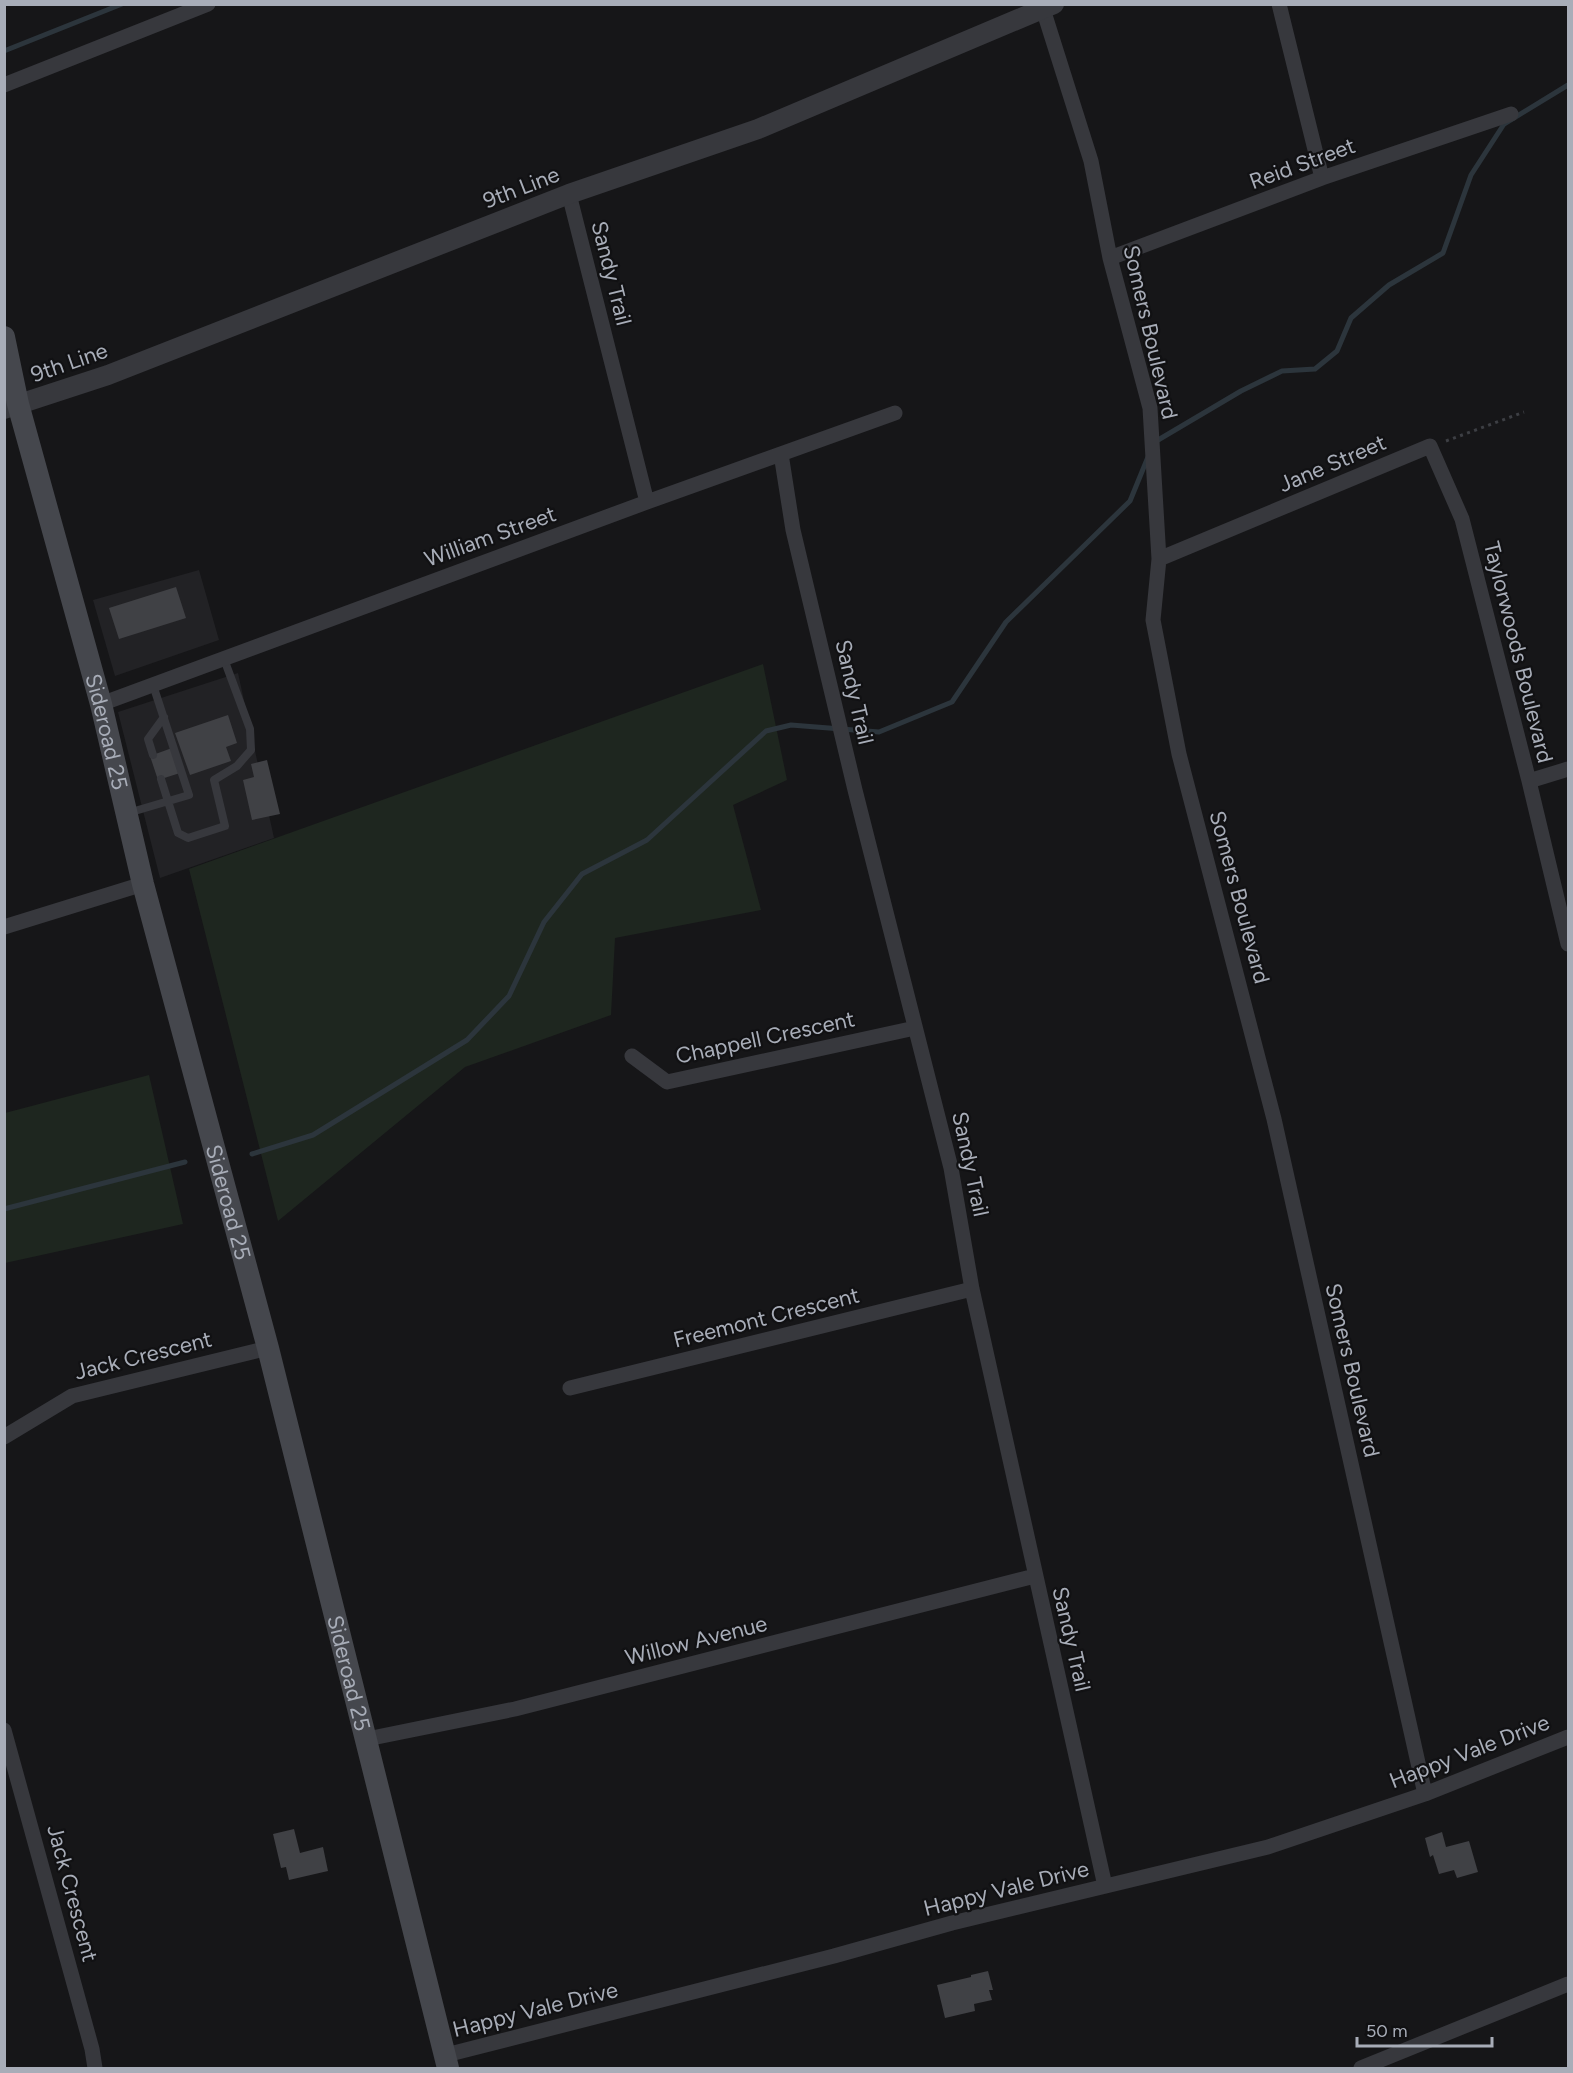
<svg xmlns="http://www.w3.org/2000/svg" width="1573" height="2073" font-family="Figtree,sans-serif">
	<rect width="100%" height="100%" fill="#161618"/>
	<path fill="#222225" d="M199,570L219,640L115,676L93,600Z
		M238,673L274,838L160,878L118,712Z"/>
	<path fill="#1e261f" d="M763,664L787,780L733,805L761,910L615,938L611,1015L465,1067L278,1221L189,869Z
		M149,1075L183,1224L5,1263V1113Z"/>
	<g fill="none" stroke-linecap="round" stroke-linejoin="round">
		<path stroke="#2c353c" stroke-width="5" d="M4,51L122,4
			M1153,443L1241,391L1282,371L1315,369L1337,351L1351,318L1389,285L1443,253L1471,175L1504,124L1568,85
			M252,1154L313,1135L467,1040L509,996L544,922L582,874L647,840L766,731L791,725L879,732L952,702L1006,622L1130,501L1148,457
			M4,1209L185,1162"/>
	</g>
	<path fill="#404145" d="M176,587L186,618L119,639L109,608Z
		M228,715L237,743L226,747L231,761L190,775L175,733Z
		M172,748L180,773L158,780L150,756Z
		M267,760L280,814L252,820L243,780L254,777L251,764Z
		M294,1829L300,1853L323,1847L328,1871L289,1880L286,1867L281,1868L273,1834Z
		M1442,1832L1446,1847L1469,1841L1478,1872L1457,1878L1454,1870L1439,1874L1433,1855L1430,1857L1425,1838Z
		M988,1971L993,1990H989L992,2000L974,2004L975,2011L945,2018L937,1985L971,1977V1975Z"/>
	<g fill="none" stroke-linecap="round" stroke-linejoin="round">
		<path stroke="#3d3f44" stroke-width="3" stroke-dasharray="3 4.5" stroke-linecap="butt" d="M1446,441L1524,412"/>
		<path stroke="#37383d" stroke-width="8" d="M153,755L148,739L164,717
			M161,779L178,833L188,838L225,826L214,780L237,766L251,750L250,729L224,659
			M128,813L189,795L153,685"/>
		<path stroke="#37383d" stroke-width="15" d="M1279,4L1322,178
			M1043,9L1091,161L1110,258L1150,408L1159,559L1153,620L1179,754L1274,1119L1425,1794
			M4,85L208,4
			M569,194L647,502
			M1110,258L1322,178L1511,114
			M781,454L793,530L855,790L951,1168L972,1289L1105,1886
			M1159,559L1430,446L1462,519L1529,781L1568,944
			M101,704L647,502L895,413
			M1529,781L1568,769
			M4,927L143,884
			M632,1056L667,1082L915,1028
			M570,1388L972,1289
			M4,1437L72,1396L268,1348
			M4,1730L92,2049L95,2068
			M367,1739L515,1709L1035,1576
			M446,2055L834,1956L952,1923L1268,1847L1425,1794L1568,1737
			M1361,2068L1568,1984"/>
		<path stroke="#37383d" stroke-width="20" d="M4,409L108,375L569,194L758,129L1054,4"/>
		<path stroke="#45474d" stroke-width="22" id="s1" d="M4,337L18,404L101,704L143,884L268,1348L448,2068"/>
	</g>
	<g text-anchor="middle" stroke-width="4.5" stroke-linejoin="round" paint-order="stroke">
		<g font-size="22" fill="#a8adb8" stroke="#111113">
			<text transform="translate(1302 163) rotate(-20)" y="8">Reid Street</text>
			<text transform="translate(521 187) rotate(-21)" y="8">9th Line</text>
			<text transform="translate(612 273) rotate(76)" y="8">Sandy Trail</text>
			<text transform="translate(1151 332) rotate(77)" y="8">Somers Boulevard</text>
			<text transform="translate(69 362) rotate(-19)" y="8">9th Line</text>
			<text transform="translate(1332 463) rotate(-23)" y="8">Jane Street</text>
			<text transform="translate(490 536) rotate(-20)" y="8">William Street</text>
			<text transform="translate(1519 652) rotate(76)" y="8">Taylorwoods Boulevard</text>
			<text transform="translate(855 692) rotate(77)" y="8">Sandy Trail</text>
			<text dy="8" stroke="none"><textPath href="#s1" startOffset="408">Sideroad 25</textPath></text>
			<text transform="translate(1240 897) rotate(75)" y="8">Somers Boulevard</text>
			<text transform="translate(765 1037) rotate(-12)" y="8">Chappell Crescent</text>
			<text transform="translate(971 1164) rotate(78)" y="8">Sandy Trail</text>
			<text dy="8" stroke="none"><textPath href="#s1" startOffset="894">Sideroad 25</textPath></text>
			<text transform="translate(766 1317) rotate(-14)" y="8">Freemont Crescent</text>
			<text transform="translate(143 1355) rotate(-14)" y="8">Jack Crescent</text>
			<text transform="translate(1353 1370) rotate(77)" y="8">Somers Boulevard</text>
			<text transform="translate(1072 1639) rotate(77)" y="8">Sandy Trail</text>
			<text transform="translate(696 1640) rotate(-14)" y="8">Willow Avenue</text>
			<text dy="8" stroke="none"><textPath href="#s1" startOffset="1380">Sideroad 25</textPath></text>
			<text transform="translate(1469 1751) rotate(-21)" y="8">Happy Vale Drive</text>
			<text transform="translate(1006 1888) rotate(-14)" y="8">Happy Vale Drive</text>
			<text transform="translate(73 1893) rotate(75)" y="8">Jack Crescent</text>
			<text transform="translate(535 2009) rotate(-14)" y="8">Happy Vale Drive</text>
		</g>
	</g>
	<rect width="1573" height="2073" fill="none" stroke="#a8adb8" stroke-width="12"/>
	<path d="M1357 2037v9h135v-9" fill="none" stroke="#a8adb8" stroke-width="3"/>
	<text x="1366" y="2037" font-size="18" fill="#a8adb8" stroke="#111113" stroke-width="4.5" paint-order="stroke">50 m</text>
</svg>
